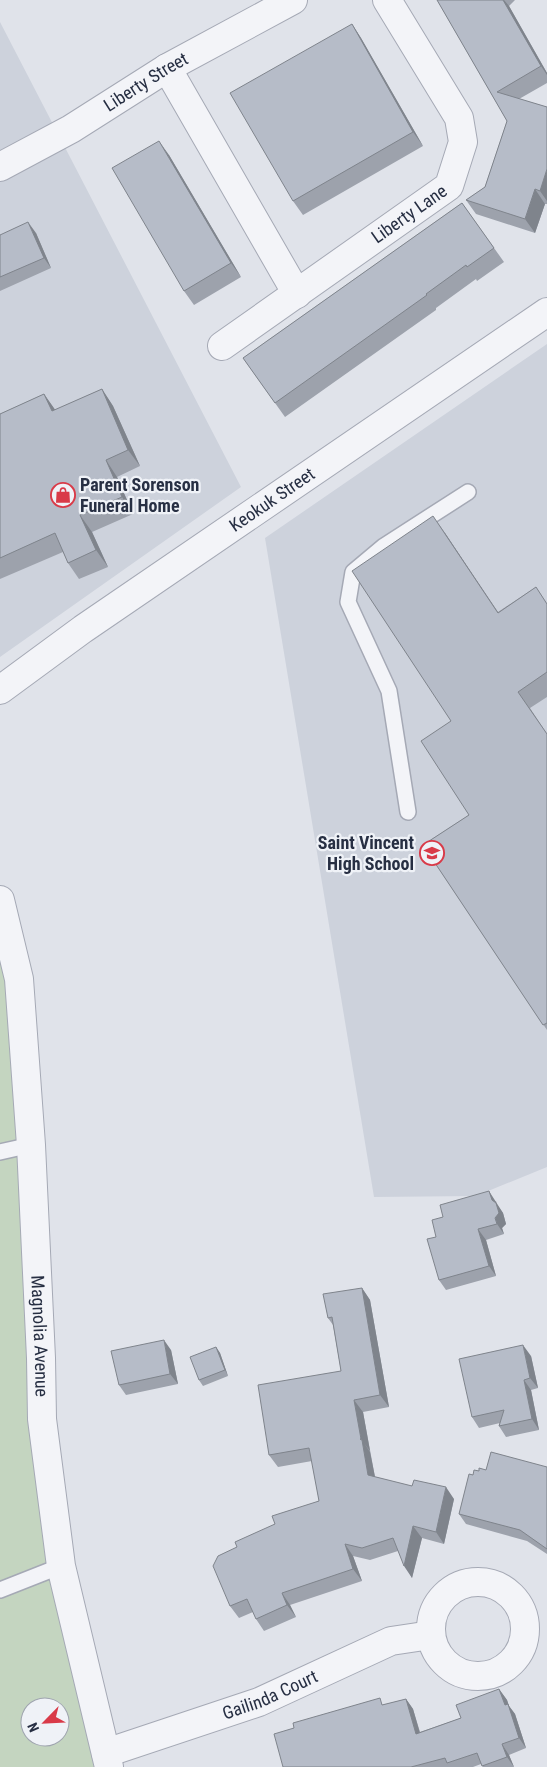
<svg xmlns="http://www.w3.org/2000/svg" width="547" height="1767" font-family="'Roboto Condensed',sans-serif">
	<rect width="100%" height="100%" fill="#e0e3ea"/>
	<path fill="#cdd2dc" d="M0,22L241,487L0,657Z
		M547,344V1167L476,1196L374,1197L265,538Z"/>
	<path fill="#c4d5c0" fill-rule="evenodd" d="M0,954L10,1004L71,1655L94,1767H0ZM30,1707H60V1737H30Z"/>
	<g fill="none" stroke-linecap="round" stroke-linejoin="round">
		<defs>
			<path id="service" d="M408,812L389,691L348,602L353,572L384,546L468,492
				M0,1152L31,1145
				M0,1590L61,1566"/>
			<g id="minor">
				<path d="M167,68L297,294"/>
				<path id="s1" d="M0,167L71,129L167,68L293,0"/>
				<path id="s2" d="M222,346L449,186L463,142L459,118L387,0"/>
				<circle cx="478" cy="1629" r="47"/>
				<path id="s3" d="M106,1753L259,1702L391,1641L431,1635"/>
			</g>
			<g id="tertiary">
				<path id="s4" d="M0,690L83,629L547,312"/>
				<path id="s5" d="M0,900L19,979L31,1145L41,1358L42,1419L61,1566L109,1767"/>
			</g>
		</defs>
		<use href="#service" stroke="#a5a9b5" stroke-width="18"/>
		<use href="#minor" stroke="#a5a9b5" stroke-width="30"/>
		<use href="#tertiary" stroke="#a5a9b5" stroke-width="30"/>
		<use href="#service" stroke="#f3f4f8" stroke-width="15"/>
		<use href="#minor" stroke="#f3f4f8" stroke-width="28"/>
		<use href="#tertiary" stroke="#f3f4f8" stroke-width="28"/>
	</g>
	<path fill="#9da2ac" d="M437,0H515L509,6L547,73V83L519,99L547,107V204H545L535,233L476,214L466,200L485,187L507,121Z
		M352,24L361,38L423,146L303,215L293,201Z
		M169,155L241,277L194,305L184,291Z
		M462,203L504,262L477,281L476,279L436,308V310L285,417L243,358Z
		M36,233L51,268L0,291V235Z
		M102,389L113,406L140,466L117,477L133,514L92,532L108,567L79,579L68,563L63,552L0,579V414L44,394L55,410Z
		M445,533L498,612L536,587L547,604V697L530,708L547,734V1030L423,845L469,815L451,721Z
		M496,1201L497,1205L503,1213L506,1224L502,1228L504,1234L486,1240L496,1276L446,1290L439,1280L436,1237Z
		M362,1288L370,1300L389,1407L363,1412L375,1477L454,1499L444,1544L422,1538L412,1578L398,1551L370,1560L353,1556L362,1581L290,1605L296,1617L264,1631L256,1619L253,1612L239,1618L230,1606L237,1547L275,1524L319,1501L312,1461L278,1467L269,1455L341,1371L333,1325L328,1318Z
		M216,1347L220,1353L228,1376L203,1386L199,1380Z
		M171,1350L178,1384L126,1395L119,1385Z
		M531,1356L538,1388L531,1390L539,1430L506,1437L499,1426L500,1423L479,1428L472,1417Z
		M547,1467V1554L527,1541L466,1524L459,1514L473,1475L479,1471Z
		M499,1689L507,1700L509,1706L515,1714L526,1748L509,1755L514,1767H483L481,1764L473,1767H283L294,1728L406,1699L413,1709L420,1732L461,1718Z"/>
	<path fill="#7f848c" d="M503,0H504L509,6L547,73V75L541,66Z
		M352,24L361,38L423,146L413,132Z
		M159,141L169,155L241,277L231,263Z
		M547,169V201L540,191Z
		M535,189L545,204L535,233L525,219Z
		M28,222L36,233L51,268L44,258Z
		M102,389L113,406L140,466L128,450Z
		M44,394L56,411H52Z
		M106,460L117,477L133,514L122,497Z
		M80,515L92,532L108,567L96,550Z
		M433,516L445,533L509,629L498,613Z
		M489,1191L503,1213L506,1224L502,1228L504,1234L497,1224Z
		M478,1229L486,1240L496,1276L489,1266Z
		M362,1288L370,1300L389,1407L380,1395Z
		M164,1340L171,1350L178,1384L170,1374Z
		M523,1345L531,1356L538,1388L530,1378Z
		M216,1347L220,1353L228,1376L225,1370Z
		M524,1380L531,1390L539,1430L532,1419Z
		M354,1400L363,1412L370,1451L361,1439Z
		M362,1440L370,1452L377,1487L368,1475Z
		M446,1487L454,1499L444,1544L436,1532Z
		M413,1526L422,1538L412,1578L404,1566Z
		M345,1544L353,1556L362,1581L353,1569Z
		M282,1593L290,1605L296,1617L287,1605Z
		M499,1689L507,1700L509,1706L515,1714L526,1748L519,1738L505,1705Z
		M406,1699L413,1709L423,1744L416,1734Z
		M502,1744L509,1755L514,1767L507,1757Z"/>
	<path fill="#b6bcc8" stroke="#7f848c" d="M437,0H503L541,66L497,92L547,107V169L540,191L535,189L525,219L466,200L485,187L507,121Z
		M352,24L413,132L293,201L230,93Z
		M159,141L231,263L184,291L112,168Z
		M462,203L494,248L467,267L466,265L426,294L427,295L275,403L243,358Z
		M28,222L44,258L0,277V235Z
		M102,389L128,450L106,460L122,497L80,515L96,550L68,563L55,533L0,558V414L44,394L52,411Z
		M433,516L498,613L536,587L547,604V672L518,692L547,734V1023L543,1025L423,845L469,815L421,741L451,721L352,571Z
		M489,1191L492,1200L496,1203L499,1213L495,1218L497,1224L478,1229L489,1266L439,1280L427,1239L436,1237L432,1220L443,1217L440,1205Z
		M362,1288L380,1395L354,1400L361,1439H360L362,1440L368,1475L412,1486L414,1480L446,1487L436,1532L413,1526L404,1566L393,1538L362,1548L345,1544L353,1569L282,1593L287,1605L256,1619L247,1599L230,1606L213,1566L218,1556L237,1547L235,1542L275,1524L272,1516L319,1501L309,1448L269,1455L258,1385L341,1371L332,1317L328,1318L323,1294Z
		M164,1340L170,1374L119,1385L111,1351Z
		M523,1345L530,1378L524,1380L532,1419L499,1426L504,1410L472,1417L459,1359Z
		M216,1347L225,1370L199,1380L190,1357Z
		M491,1452L547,1467V1549L520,1530L459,1514L469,1474L473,1475L474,1470L479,1471V1468L486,1470Z
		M499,1689L505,1705L508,1704L519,1738L502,1744L507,1757L482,1766L477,1753L447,1763L445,1758L411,1767H283L274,1734L294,1728L293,1723L380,1698L382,1705L406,1699L416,1734L461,1718L456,1705Z"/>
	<defs>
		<symbol id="shop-ring" viewBox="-11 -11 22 22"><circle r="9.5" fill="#eff2f7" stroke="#d93a48" stroke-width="1.5"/><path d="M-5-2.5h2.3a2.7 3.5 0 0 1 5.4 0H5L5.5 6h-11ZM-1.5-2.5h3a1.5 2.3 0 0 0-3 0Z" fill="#d93a48"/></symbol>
		<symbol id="school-ring" viewBox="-11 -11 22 22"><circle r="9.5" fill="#eff2f7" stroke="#d93a48" stroke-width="1.5"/><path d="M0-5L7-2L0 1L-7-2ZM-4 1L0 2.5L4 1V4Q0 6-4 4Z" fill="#d93a48"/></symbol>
	</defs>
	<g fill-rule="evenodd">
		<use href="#shop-ring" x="49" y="481" width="28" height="28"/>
		<use href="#school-ring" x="418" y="839" width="28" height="28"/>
	</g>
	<g text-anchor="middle" stroke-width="4.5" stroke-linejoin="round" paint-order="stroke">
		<g font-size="18" fill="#272f43" stroke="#eff2f7">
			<text dy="6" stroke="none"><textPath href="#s1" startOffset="169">Liberty Street</textPath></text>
			<text dy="6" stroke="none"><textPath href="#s2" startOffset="229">Liberty Lane</textPath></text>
			<text dy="6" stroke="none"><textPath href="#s4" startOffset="332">Keokuk Street</textPath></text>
			<text dy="6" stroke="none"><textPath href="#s5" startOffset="439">Magnolia Avenue</textPath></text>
			<text dy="6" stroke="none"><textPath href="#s3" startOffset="174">Gailinda Court</textPath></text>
		</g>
		<g font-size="18" font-weight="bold" fill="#272f43" stroke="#eff2f7" text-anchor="start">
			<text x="80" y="491">Parent Sorenson<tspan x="80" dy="21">Funeral Home</tspan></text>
			<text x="414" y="849" text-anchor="end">Saint Vincent<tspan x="414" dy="21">High School</tspan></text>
		</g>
	</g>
	<g transform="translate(45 1722) rotate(246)"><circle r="24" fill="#eff2f7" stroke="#9fa4af"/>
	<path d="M0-4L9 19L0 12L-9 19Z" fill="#d93a48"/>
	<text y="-8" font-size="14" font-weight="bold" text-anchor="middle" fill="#272f43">N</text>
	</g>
</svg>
